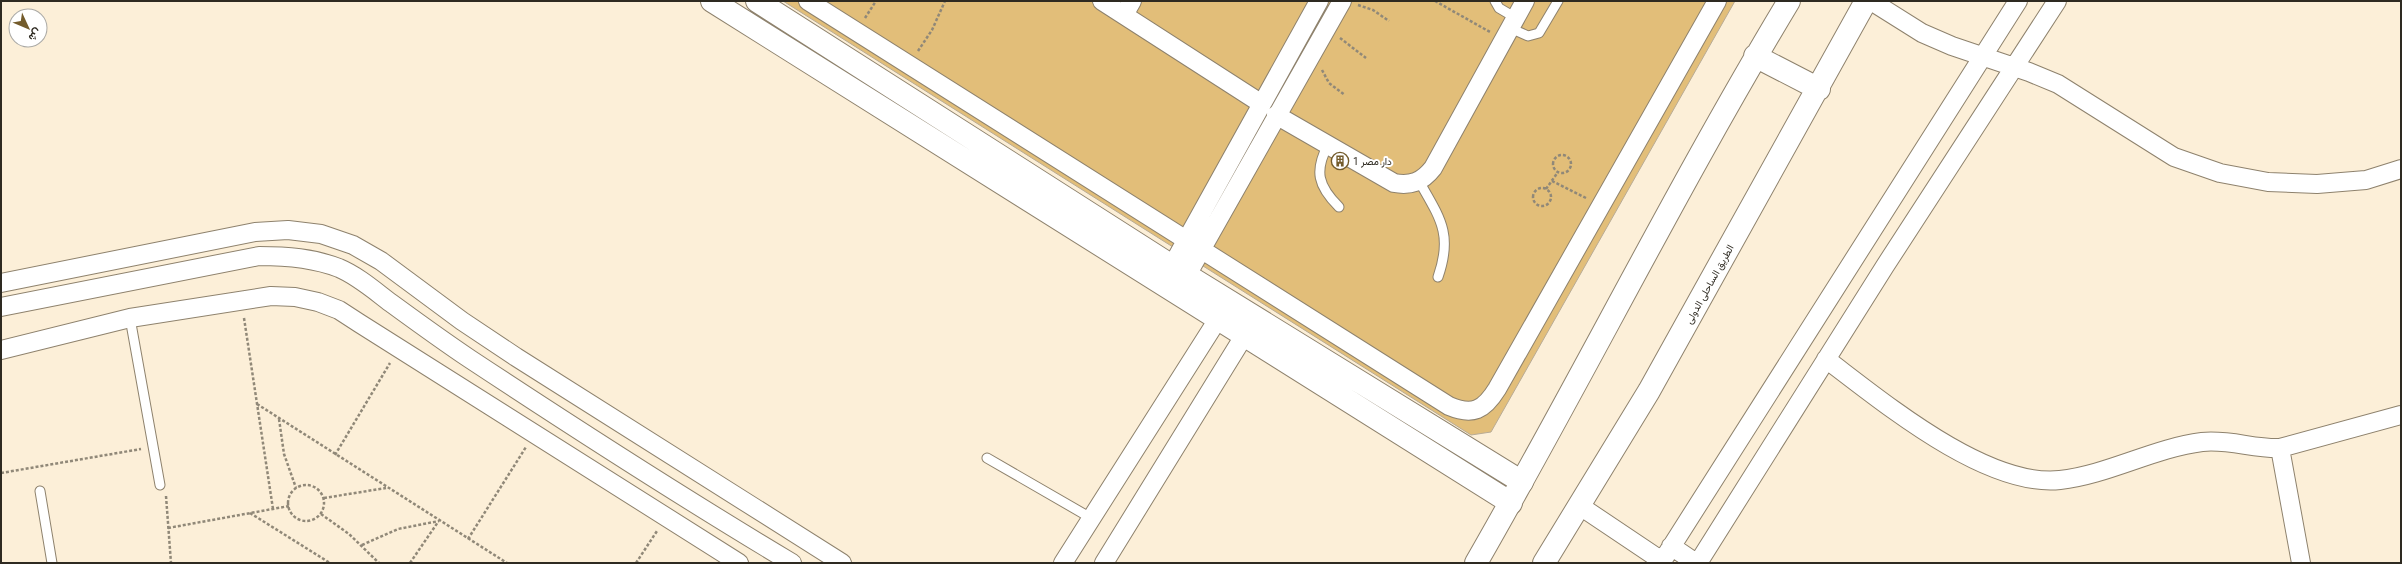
<svg xmlns="http://www.w3.org/2000/svg" width="2402" height="564" font-family="Roboto,Vazirmatn,sans-serif">
	<rect width="100%" height="100%" fill="#fcefd8"/>
	<path fill="#e2be79" stroke="#b8ab95" d="M783,1H1735L1491,432L1471,435Z"/>
	<g fill="none" stroke-linecap="round" stroke-linejoin="round">
		<defs>
			<path id="lane" d="M1495,1L1499,8L1516,18
				M1510,28L1528,36L1539,33L1558,1
				M1328,145C1314,171 1318,186 1339,207
				M1419,181C1440,218 1453,234 1438,277
				M130,318L160,485
				M987,458L1091,518
				M40,491L52,563"/>
			<path id="street" d="M808,1L1449,406C1473,416 1484,410 1497,389L1717,1
				M1102,1L1262,104
				M1871,1L1922,33L1952,46L2029,72L2058,84L2174,157L2220,173L2268,182L2317,184L2366,180L2401,169
				M1124,15L1132,1
				M1276,115L1394,183C1411,186 1422,182 1433,168L1525,1
				M1172,266L1319,1
				M1187,275L1342,1
				M1,283L255,232L288,230L321,234L353,245L381,261L462,321L516,357L842,563
				M1,307L259,256C287,256 313,258 339,268C358,276 375,291 391,303C417,322 443,341 470,359C576,429 683,498 792,563
				M1,350L130,318L271,296L295,297L318,302L339,310L359,323L739,563
				M1826,359C1883,402 1986,488 2060,480C2107,475 2154,448 2202,442C2229,439 2254,449 2280,448L2401,415
				M2280,448L2301,563
				M1580,506L1662,561
				M1671,546L1696,563
				M1063,563L1218,319
				M1104,563L1244,336
				M1661,563L2018,1
				M1698,563L1885,266L2057,1"/>
			<path id="secondary" d="M712,1L1511,503
				M757,1L1172,266L1522,482"/>
			<path id="highway" d="M1755,56L1819,89
				M1476,563C1583,377 1678,185 1789,1
				M1544,563L1649,391L1866,1"/>
		</defs>
		<use href="#lane" stroke="#8e826d" stroke-width="11"/>
		<use href="#street" stroke="#8e826d" stroke-width="20"/>
		<use href="#secondary" stroke="#8e826d" stroke-width="24"/>
		<use href="#highway" stroke="#8e826d" stroke-width="24"/>
		<path stroke="#908878" stroke-width="2.5" stroke-dasharray="3 2" stroke-linecap="butt" d="M1435,1L1490,32
			M1358,5L1373,10L1389,21
			M865,18L876,1
			M1340,38L1366,58
			M918,51L932,30L945,1
			M1322,70L1329,83L1345,95
			M1553 164a9 9 0 1 1 18 0a9 9 0 1 1-18 0Z
			M1552,181L1586,198
			M1533 197a9 9 0 1 1 18 0a9 9 0 1 1-18 0Z
			M1546,189L1558,172
			M244,318L273,509
			M257,404L507,563
			M279,419L284,454L296,488
			M335,455L390,363
			M1,473L141,449
			M288 503a18 18 0 1 1 36 0a18 18 0 1 1-36 0Z
			M166,496L171,563
			M324,498L386,488
			M250,513L330,563
			M321,514L349,534L379,563
			M168,528L289,506
			M468,539L526,447
			M362,545L398,529L439,521
			M410,563L438,522
			M636,563L657,531"/>
		<use href="#lane" stroke="#fff" stroke-width="9"/>
		<use href="#street" stroke="#fff" stroke-width="18"/>
		<use href="#secondary" stroke="#fff" stroke-width="22"/>
		<use href="#highway" stroke="#fff" stroke-width="22"/>
	</g>
	<defs>
		<symbol id="building-ring" viewBox="-11 -11 22 22"><circle r="9.5" fill="#fff" stroke="#735b2b" stroke-width="1.5"/><path d="M-4-6H4V6H1V3H-1V6H-4ZM-2.5-4.3h1.7v1.8h-1.7ZM.8-4.3h1.7v1.8H.8ZM-2.5-1h1.7V.8h-1.7ZM.8-1h1.7V.8H.8Z" fill="#735b2b"/></symbol>
	</defs>
	<g fill-rule="evenodd">
		<use href="#building-ring" x="1330" y="151" width="20" height="20"/>
	</g>
	<g text-anchor="middle" stroke-width="4" stroke-linejoin="round" paint-order="stroke">
		<g font-size="10" fill="#2e2a21" stroke="#fff" text-anchor="start">
			<text x="1353" y="165">دار مصر 1</text>
		</g>
		<g font-size="10" fill="#2e2a21" stroke="#fff">
			<text transform="translate(1709 284) rotate(-61)" y="4">الطريق الساحلى الدولى</text>
		</g>
	</g>
	<rect width="2402" height="564" fill="none" stroke="#2e2a21" stroke-width="4"/>
	<g transform="translate(28 28) rotate(134)"><circle r="19" fill="#ffffff" stroke="#abaaa6"/>
	<path d="M0-3L7 15L0 10L-7 15Z" fill="#735b2b"/>
	<text y="-6" font-size="11" font-weight="bold" text-anchor="middle" fill="#2e2a21">ش</text>
	</g>
</svg>
